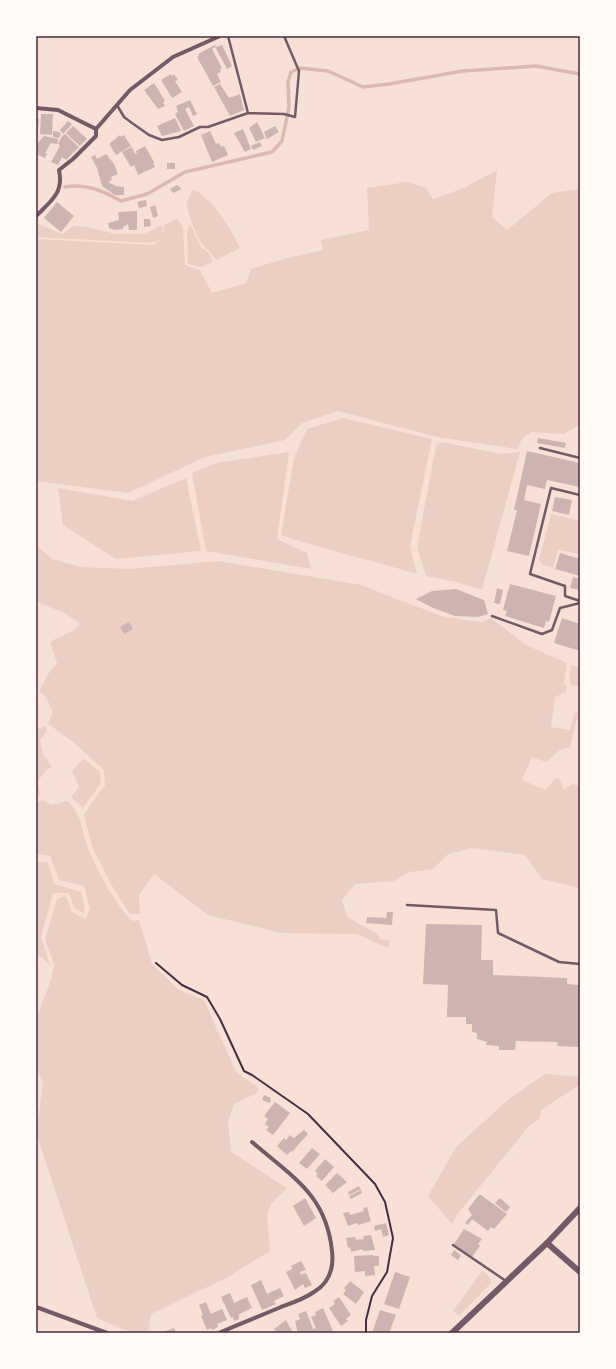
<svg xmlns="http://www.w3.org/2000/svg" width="616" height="1369" font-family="Figtree,sans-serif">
	<rect width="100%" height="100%" fill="#f7e1d7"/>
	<path fill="#ebcfc5" d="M497,170L492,217L507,230L552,193L580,189V424L564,434L531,432L522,439L517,449L437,437L338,411L302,423L285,440L205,457L128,493L36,481V239L153,245C163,239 164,236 164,225L177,219L183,227L185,265L200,270L212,293L246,283L251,269L284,259L323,250L321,240L369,230L367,188L407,182L426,188L433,199L464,188Z
		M193,189C213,199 231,228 240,248L216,260C211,252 208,251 203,245C194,234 190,216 186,203Z
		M36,223L62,234L73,226L86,227L116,234H144L162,225L163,236L160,240L151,243L36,237Z
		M190,224L201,247L209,253L213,262L201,267L188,264L187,231Z
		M343,418L432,439L410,546L417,574C371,560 325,550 281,535L294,458L307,429Z
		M442,442L501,454L520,452L482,590L457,582L426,576L417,548L436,445Z
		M289,452L277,539L307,553L311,569L206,551L192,473L216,463Z
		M186,478L201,551L116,559L63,525L58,488L132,501Z
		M551,514L580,521V554L558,550L553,568L543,565L539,560Z
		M36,545L52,559L81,567L129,569L218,561L361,585L444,617L482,622L491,618L526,645L567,663L564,684L567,686L566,692L555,697L551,727L570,730L575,712L578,713L570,747L560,750L546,762L532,757L522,780L546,790L555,778L560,779L563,790L573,784L580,786V888L542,879L525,855L473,848L448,854L433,869L410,872L394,881L355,884L342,900L347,917L377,934L380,939L390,941L388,948L357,934L281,933L208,915L154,874L139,895L140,914H130L115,891L92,847L84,814C92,805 96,794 105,786L104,770L73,742L48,724L53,712L46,697L39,691L48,674L57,663L50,643C61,633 72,636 80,623L64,613L38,602L36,603Z
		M571,665L580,668V686H572L569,681Z
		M45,726L47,731L40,740L43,754L52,767L47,769L38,781L40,795L36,798V730Z
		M83,758L100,772L101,783L83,808L71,797L79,787L72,772Z
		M42,800L51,805L68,801C83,817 80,826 87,845C93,863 118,910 133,921L139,920L152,964L179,990L204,1000L236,1072L259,1088L257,1093L234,1104L228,1122L231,1152L287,1188L271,1204L267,1215L270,1251L226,1278L151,1314L148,1333H132L97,1318L36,1133L43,1084L36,1065V1018L51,980L54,964L45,940L57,899L66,896L72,912L86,919L90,908L84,886L59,880L50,856L36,854V803Z
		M36,862H48L54,884L81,892L85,908L83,913L75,909L69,893H53L41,937L50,965L36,953Z
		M545,1074L580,1077L579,1085L541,1110L540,1119L530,1125L456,1216L452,1224L428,1196L457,1146L509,1099Z
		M482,1271L490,1277L491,1283L459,1316L453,1311Z"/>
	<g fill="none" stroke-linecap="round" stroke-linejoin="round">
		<path stroke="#dcb8b0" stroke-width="3.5" d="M65,187C86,183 103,191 121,201L147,194L185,172L272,152L282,141L289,107L288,82L291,72L300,68L328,71L363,87L389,84L463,71L536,66L580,74"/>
	</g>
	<path fill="#ccb4b1" d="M215,45L216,47L222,45L232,66L227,69L215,47L212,49L222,68L220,69L221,72L217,74L221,82L213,86L197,57L199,56L198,54Z
		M171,74L172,76L174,74L178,80L175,81L182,92L172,98L161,80Z
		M154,83L165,101L163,102L165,106L158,109L144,90Z
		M220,84L229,98L240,94L244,110L230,116L214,87Z
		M190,100L197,114L193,116L189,107L185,109L194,126L184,131L175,114L178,112L176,106Z
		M41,114H53L52,135L40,134Z
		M36,118L39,119L37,137H36Z
		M175,118L181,131L162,136L157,126Z
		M68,121L72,124L63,134L60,130Z
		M257,122L265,138L256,142L249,128Z
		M73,126L87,139L80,146L66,133Z
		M275,126L279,132L267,139L264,132Z
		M243,129L251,149L245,152L234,133Z
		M53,131L59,132L61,134L59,138L53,137Z
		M210,131L216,144L219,143L221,147L224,146L228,155L212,162L201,135Z
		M65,134L79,147L66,160L62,157L58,165L51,162L60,146L58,143L63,135Z
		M120,135L121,137L124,135L131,146L116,155L109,144Z
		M44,136L58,139L57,144L51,143L45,153L47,154L45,158L36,154V145Z
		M260,142L262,146L253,150L251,146Z
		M145,146L154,162L153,163L155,167L138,175L134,165L131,167L122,152L132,147L135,154L137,153L136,151Z
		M106,154L114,164L118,174L111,177L112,180L108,182L116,186L124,187V195H115L102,186L97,168L91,157L95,155L97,159Z
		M167,163H175V169H167Z
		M177,185L182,189L173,193L170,189Z
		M146,200L147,206L139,208L137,202Z
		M57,202L74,216L61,232L44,218Z
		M155,205L158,216L153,218L150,207Z
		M137,211V230H129L128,224L123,227V229L114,230L109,228L108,223L119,220L118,212Z
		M144,219H150L151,226L144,227Z
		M538,438L566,443L565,448L537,443Z
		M527,451L580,463V487L547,480L545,489L527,485L524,500L541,504L529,556L507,551L517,510H514Z
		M555,497L572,500L569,515L552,511Z
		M560,553L580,559V576L555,569Z
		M573,577L580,579V590L570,588Z
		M510,584L556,596L549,622L546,621L544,628L505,616L507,611L503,610Z
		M497,588L503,590L500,604L494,603Z
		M456,589L484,600L488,614L478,617L455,616L431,607L416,599L432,591Z
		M562,618L580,624V651L554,643Z
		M129,622L133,629L124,634L120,627Z
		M387,912H393L392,925L366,923L367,917L386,918Z
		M426,924L482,925L481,960H493V975L567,978V984L580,985V1047L557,1046L558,1042L516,1041L515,1050H499V1046L486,1045L487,1042L477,1039V1033L472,1032V1024H466V1017H447L448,985L423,984Z
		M264,1095L271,1098L270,1103L262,1100Z
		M275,1102L290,1113L273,1135L266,1130L269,1127L265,1124L268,1119L264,1116Z
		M304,1130L308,1134L292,1152L291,1151L287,1155L277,1146L284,1138L286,1140L290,1135L294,1138Z
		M312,1148L320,1154L307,1169L299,1163Z
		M325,1159L334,1167L322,1181L316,1176L318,1174L315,1171Z
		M337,1173L347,1182L333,1193L325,1185Z
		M359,1186L361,1189L349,1195L348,1192Z
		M361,1190L362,1193L351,1199L349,1196Z
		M479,1195H481L507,1214L494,1229L491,1227L488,1231L472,1219L468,1225L465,1223L472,1215L468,1209Z
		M305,1198L316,1218L304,1226L293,1206Z
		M500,1198L510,1207L506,1212L495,1203Z
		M367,1207L371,1221L358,1225L357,1223L348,1226L343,1213L349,1212L350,1215L364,1211L363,1208Z
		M386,1223L389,1235L383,1237L381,1229L375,1231L374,1226Z
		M464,1229L482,1239L478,1244L480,1246L472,1257L454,1244Z
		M371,1235L375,1250L363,1251V1249L351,1252L350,1247L348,1248L346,1238L355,1237L356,1240L364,1239L363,1236Z
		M454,1250L461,1255L458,1260L451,1255Z
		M373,1255V1256H379V1266H374L375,1275L365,1276V1271L355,1272L354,1256Z
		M301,1261L306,1270L300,1272L301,1275L306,1273L312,1285L305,1288L303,1284L295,1290L286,1272L292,1269L291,1266Z
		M395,1272L410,1277L399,1309L384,1304Z
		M261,1280L267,1294L280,1288L284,1296L274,1301L276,1304L262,1310L251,1285Z
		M350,1281L364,1292L356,1304L343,1294L346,1290L344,1288Z
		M230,1293L234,1303L247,1297L252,1308L239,1314V1319L234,1321L233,1317L231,1318L221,1297Z
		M339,1297L351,1315L346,1319L348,1321L341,1326L329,1308L335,1304L333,1301Z
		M206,1302L211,1314L222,1309L227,1320L217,1324L218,1327L212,1330L211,1328L207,1330L201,1316L203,1315L199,1305Z
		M323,1308L333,1331L328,1333H298L295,1321L300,1319L298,1314L306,1311L313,1329L316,1328L311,1317L316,1315L315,1312Z
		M380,1310L396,1315L389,1333H372Z
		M286,1320L293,1333H277L274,1329Z
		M174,1328L176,1333H161Z"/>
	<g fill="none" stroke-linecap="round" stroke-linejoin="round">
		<path stroke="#4a2c40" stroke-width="2" d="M156,963L182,985L207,997L220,1019L244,1071L252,1075L308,1114L375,1184L385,1202L393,1238L387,1272L372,1296L366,1320V1333"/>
		<path stroke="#755966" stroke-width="2.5" d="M228,36L248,113
			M117,105L124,117L132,123L149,135L162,140L179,137L200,127H208L248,113L284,114L295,117L299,71L284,36
			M540,448L580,458
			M580,495L551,488L530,574L565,586V596L580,601
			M492,616L542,634L552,630L560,608L580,603
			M407,905L496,910L498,933L559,962L580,964
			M453,1245L506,1281"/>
		<path stroke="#755966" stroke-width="4" d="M36,108L58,110L96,129L130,90L173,57L220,36
			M36,216C51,201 64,193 59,170L73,159L96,136V129
			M36,1307L107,1333
			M219,1333C239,1324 260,1316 281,1307C292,1303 304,1299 314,1292C329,1283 334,1268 332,1251C326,1194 292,1177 252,1142"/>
		<path stroke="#755966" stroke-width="6" d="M547,1243L580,1272
			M452,1333L547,1243L580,1208"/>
	</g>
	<rect width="616" height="1369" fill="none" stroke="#fffaf5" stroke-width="74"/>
	<rect x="37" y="37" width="542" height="1295" fill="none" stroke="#4a2c40" stroke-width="1.5"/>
</svg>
